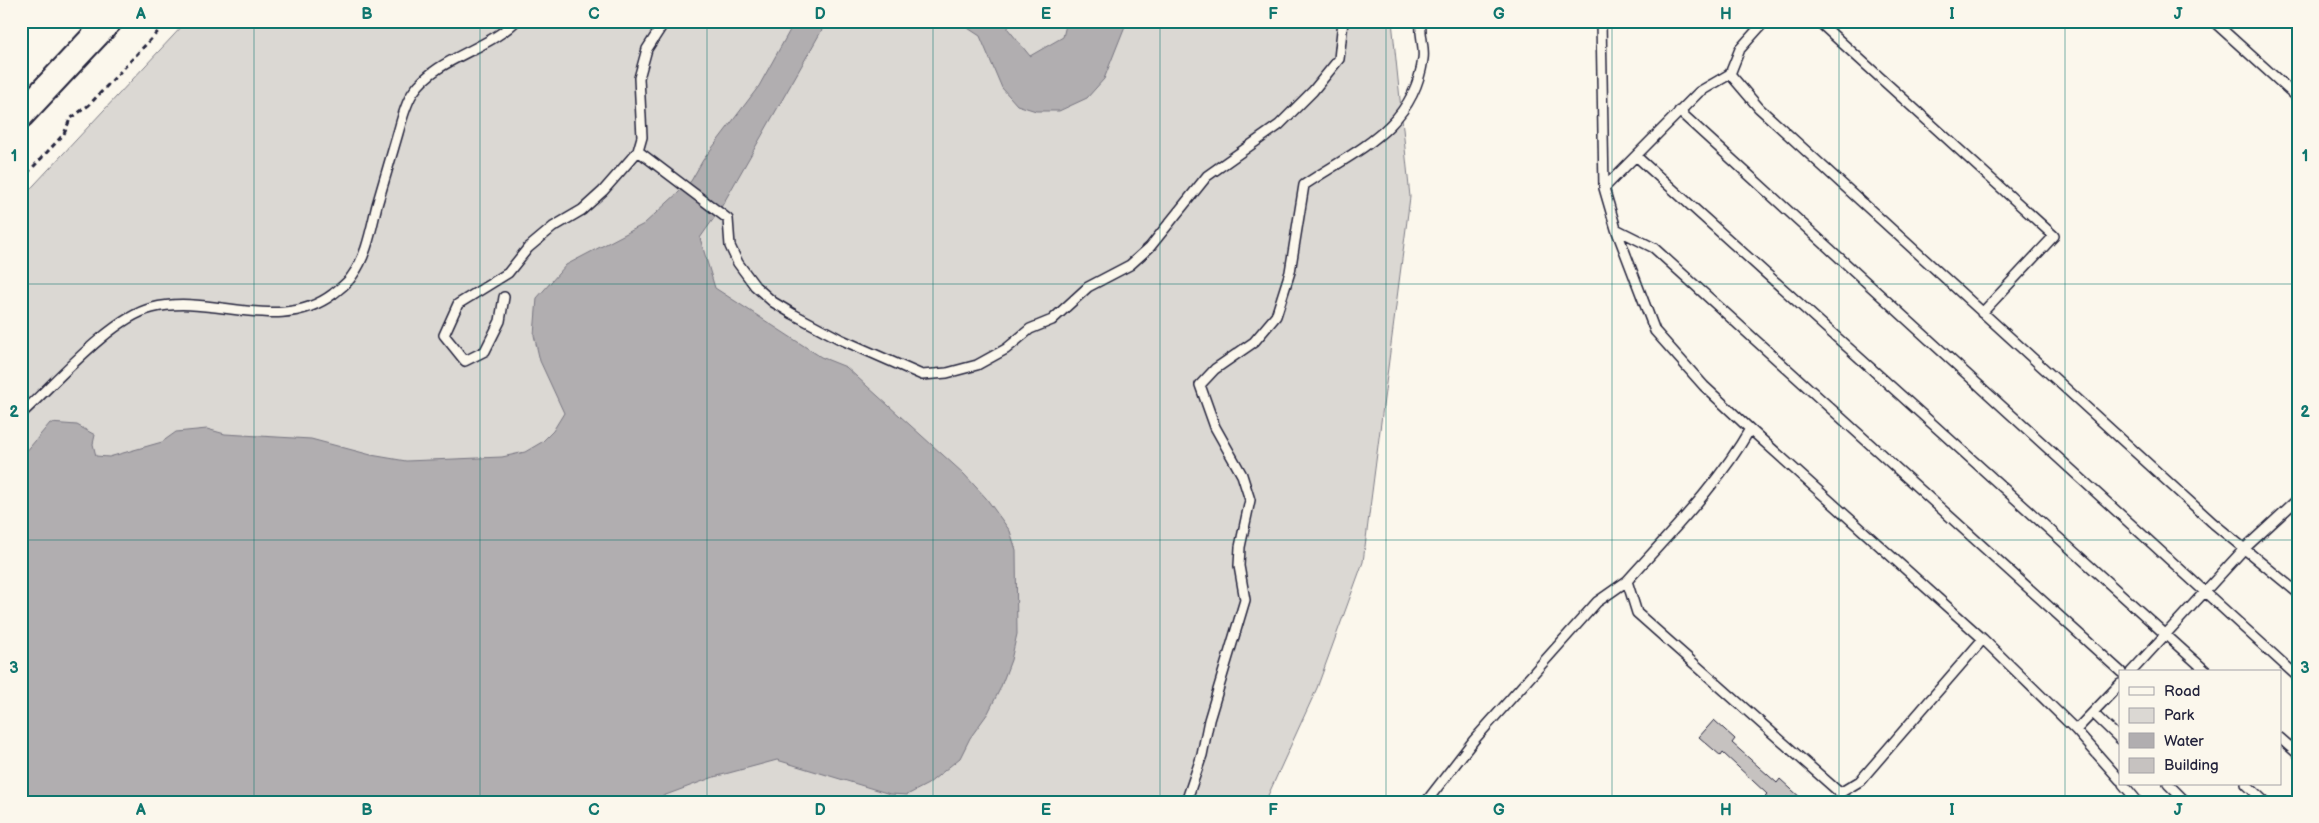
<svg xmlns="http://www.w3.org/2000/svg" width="2319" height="823" font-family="'Balsamiq Sans',sans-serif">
	<rect width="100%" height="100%" fill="#fbf7ec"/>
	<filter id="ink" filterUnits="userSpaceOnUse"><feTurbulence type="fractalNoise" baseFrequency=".02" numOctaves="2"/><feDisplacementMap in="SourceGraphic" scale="10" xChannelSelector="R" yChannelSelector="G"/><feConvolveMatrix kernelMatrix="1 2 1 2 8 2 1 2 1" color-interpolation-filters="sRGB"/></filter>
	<g filter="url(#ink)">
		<path fill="#dbd8d3" stroke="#7e7d87" d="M187,21H1392L1410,197L1363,562L1317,688L1265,802H21V199Z"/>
		<path fill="#b1aeb0" stroke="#787681" d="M795,21H827L719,211L700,238L715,288L821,357L846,367L964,474L986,498L1010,531L1016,550L1017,634L1011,660L1000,689L988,713L970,738L960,758L928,784L907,795L890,794L777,760L714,777L647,802H21V458L50,423L77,425L95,435L93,444L96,456L109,457L162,442L176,432L207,429L225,434L311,439L371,455L406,461L502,457L525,452L542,442L553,431L564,413L540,361L534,335L537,298L566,265L644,224L691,181L703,160L759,86Z
			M957,21H1009L1008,29L1030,56L1063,37L1067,21H1127L1104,79L1087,98L1059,111H1036L1017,105L1002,88L980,36Z"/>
		<path fill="#c6c2c0" stroke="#22223b" d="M1714,720L1735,739L1732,743L1777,783L1780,779L1802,799L1800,802H1771L1765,796L1767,794L1723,753L1721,756L1699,737Z"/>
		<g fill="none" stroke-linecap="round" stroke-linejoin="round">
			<defs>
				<path id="lane" d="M1601,21L1604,188L1616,229L1655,331L1704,386L1750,429L1983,639L2076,730L2120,780
					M1765,21L1740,49L1730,74L1759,108L2213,523L2298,593
					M1818,21L2054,236L1982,313
					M2213,21L2298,98
					M1679,111L2298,677
					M638,151L728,219L730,246L738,263L755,286L773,302L793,314L840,339L922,375L947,373L977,365L1006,349L1030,329L1052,320L1088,287L1130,265L1150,247L1207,176L1279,125L1313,91L1339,59L1343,21
					M1636,156L2207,672
					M1604,188L1699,92L1730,74
					M1616,229L1654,248L2121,672
					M504,297L500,321L485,351L465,361L444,335L458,304L508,273L528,248L553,227L582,210L603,191L638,151L642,137L639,78L647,49L665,21
					M21,414C54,384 111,318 152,308C212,293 279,335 333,294C339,289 348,283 352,276C367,256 371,229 377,205C384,181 391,157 398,133C402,119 406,102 414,91C437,58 487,50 516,21
					M1750,429C1718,485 1670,533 1627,581L1637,613L1840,793L1860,781L1983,639
					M2131,672L2244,549L2298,499
					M2093,713L2120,739
					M2076,730L2120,684
					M2280,738L2298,754
					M2123,784L2138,802
					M2168,784L2186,802
					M2246,784L2265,802
					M1186,802L1202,755L1209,720L1245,600L1239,566L1240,547L1250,500L1242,475L1215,427L1200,385L1215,369L1254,342L1276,316L1290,272L1304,185C1356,150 1413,129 1423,59C1425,47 1419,34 1421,21
					M1426,802L1474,740L1597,602L1627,581"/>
				<path id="secondary" d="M21,115L109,21"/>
			</defs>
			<use href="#lane" stroke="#22223b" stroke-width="12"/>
			<use href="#secondary" stroke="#22223b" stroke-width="29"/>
			<path stroke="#22223b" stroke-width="3" stroke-dasharray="5 4" stroke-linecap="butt" d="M21,180L64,134L70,119L89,105L168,21"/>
			<use href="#lane" stroke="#fbf7ec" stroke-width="9"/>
			<use href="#secondary" stroke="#fbf7ec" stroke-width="25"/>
		</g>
	</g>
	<path fill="none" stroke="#0f766e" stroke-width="1" stroke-opacity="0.55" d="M254,21V802M480,21V802M707,21V802M933,21V802M1160,21V802M1386,21V802M1612,21V802M1839,21V802M2065,21V802M21,284H2298M21,540H2298"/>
	<rect width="2319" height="823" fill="none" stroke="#fbf7ec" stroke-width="55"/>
	<rect x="2119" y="670" width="162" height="115" fill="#fbf7ec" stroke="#a4a2a5"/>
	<rect x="2129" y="687" width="25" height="8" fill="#fbf7ec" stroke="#a4a2a5"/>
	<text x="2164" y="696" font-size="15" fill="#22223b">Road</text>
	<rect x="2129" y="708" width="25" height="15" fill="#dbd8d3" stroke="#a4a2a5"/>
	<text x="2164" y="720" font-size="15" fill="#22223b">Park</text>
	<rect x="2129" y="733" width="25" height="15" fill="#b1aeb0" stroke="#a4a2a5"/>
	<text x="2164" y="746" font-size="15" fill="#22223b">Water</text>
	<rect x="2129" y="758" width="25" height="15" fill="#c6c2c0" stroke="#a4a2a5"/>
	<text x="2164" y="770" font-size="15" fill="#22223b">Building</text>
	<rect x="28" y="28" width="2264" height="768" fill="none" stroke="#0f766e" stroke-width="2"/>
	<g font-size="16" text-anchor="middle" font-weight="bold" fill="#0f766e">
		<text x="141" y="19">A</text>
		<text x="367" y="19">B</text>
		<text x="594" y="19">C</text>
		<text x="820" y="19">D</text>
		<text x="1046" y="19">E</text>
		<text x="1273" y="19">F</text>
		<text x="1499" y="19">G</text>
		<text x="1726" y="19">H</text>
		<text x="1952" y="19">I</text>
		<text x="2178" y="19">J</text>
		<text x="14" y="161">1</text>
		<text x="2305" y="161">1</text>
		<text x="14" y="417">2</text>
		<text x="2305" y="417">2</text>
		<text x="14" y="673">3</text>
		<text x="2305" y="673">3</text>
		<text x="141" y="815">A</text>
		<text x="367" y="815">B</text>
		<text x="594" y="815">C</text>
		<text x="820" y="815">D</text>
		<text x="1046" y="815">E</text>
		<text x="1273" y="815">F</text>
		<text x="1499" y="815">G</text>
		<text x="1726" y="815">H</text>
		<text x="1952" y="815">I</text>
		<text x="2178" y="815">J</text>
	</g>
</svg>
